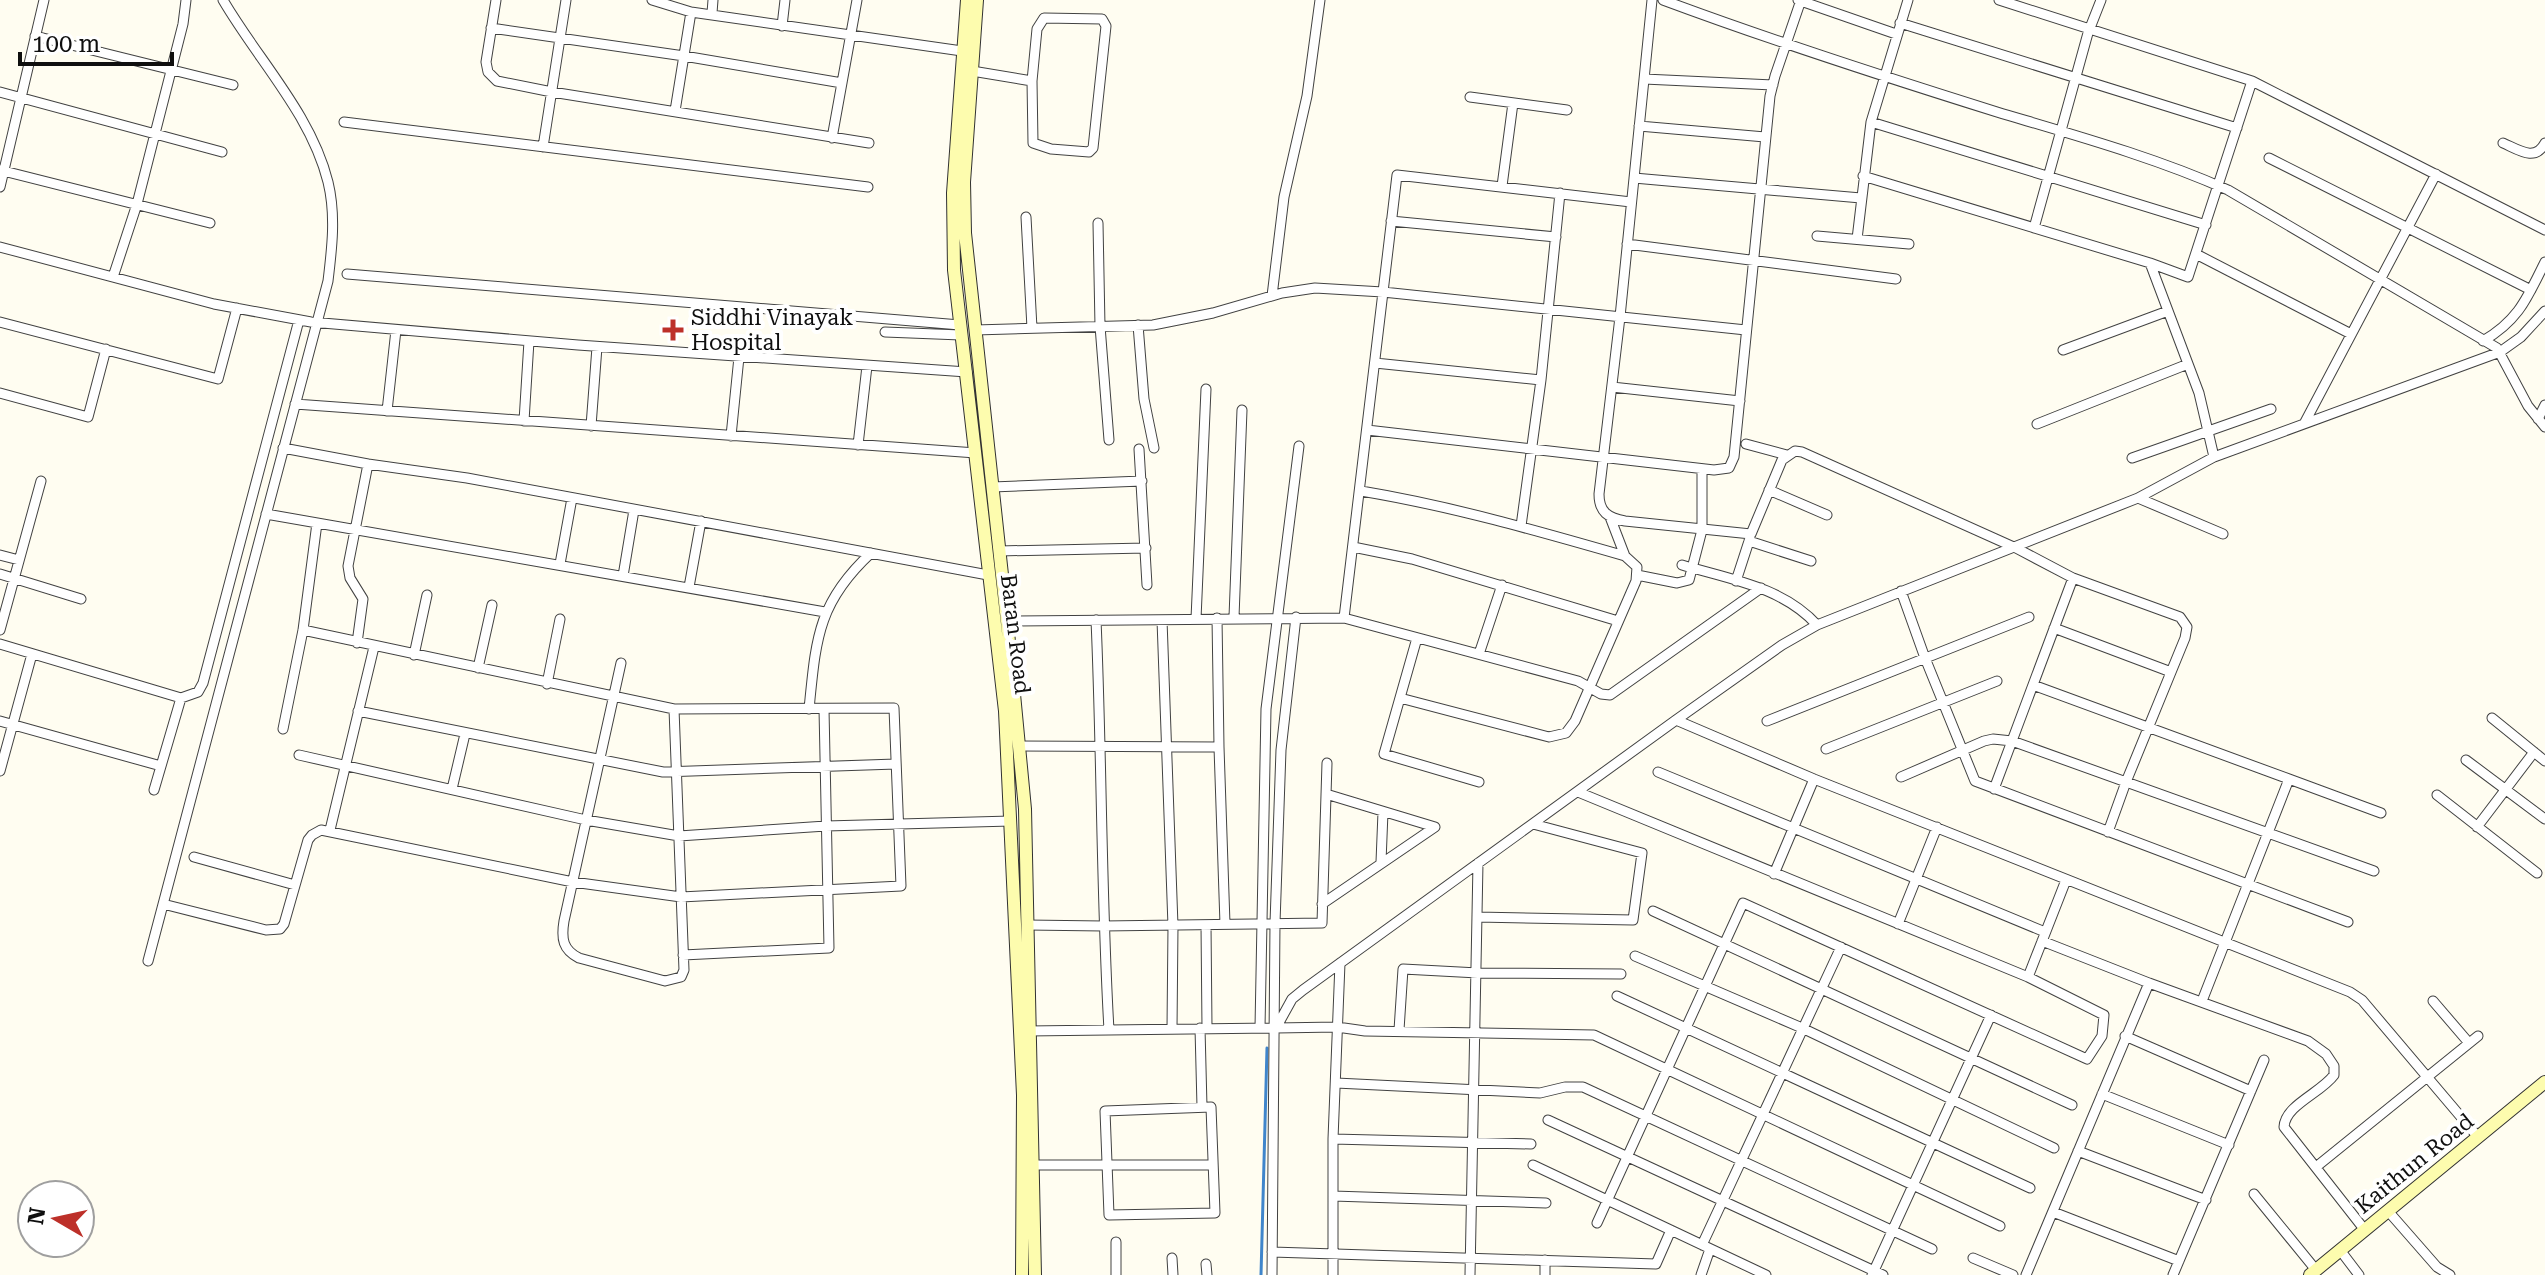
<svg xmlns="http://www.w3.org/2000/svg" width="2545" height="1275" font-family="'Roboto Serif',serif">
	<rect width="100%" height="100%" fill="#fffdf1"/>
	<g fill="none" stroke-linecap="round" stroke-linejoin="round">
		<path stroke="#3f85cb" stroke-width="3" d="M1261,1275L1267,1048"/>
		<defs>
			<path id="street" d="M496,0L486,62L488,72L497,81L552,92L869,143
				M652,0L691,12L962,51
				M1652,0L1620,317L1599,494C1599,512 1608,518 1625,521L1751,534L1782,460L1795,451L1802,452L2016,548L2073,578L2180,617L2187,627L2185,638L2126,782L2108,832
				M1663,0C1773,41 1885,77 1997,112C2074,135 2154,157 2228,190L2497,348L2528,406L2545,427
				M1798,0L1896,34
				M1999,0L2252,81
				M712,13L713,0
				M1900,23L2237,128
				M782,26L785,0
				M491,28L684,56L842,83
				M35,36L233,85
				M972,71L1032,81L1037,29L1044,18L1102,19L1106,26L1093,148L1089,152L1051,149L1033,143L1032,81
				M1644,79L1773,85
				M0,92L222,152
				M1470,97L1567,110
				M675,111L691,12
				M344,122L868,187
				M1871,122L2206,225
				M1639,126L1765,137
				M832,138L857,0
				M2503,143C2519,150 2535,162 2545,143
				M543,147L566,0
				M2269,158L2531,290
				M0,170L210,223
				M1863,176L2150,263L2199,393L2214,457
				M1634,178L1861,198
				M1502,186L1513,103
				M0,187L44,0
				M1026,217L1032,328
				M1391,221L1556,237
				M1098,223L1100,326L1109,440
				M2034,228L2088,33L2101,0
				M1817,236L1909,244
				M1857,239L1871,122L1908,0
				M1627,244L1896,279
				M0,247L214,304L311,322L578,345L967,372
				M2196,254L2351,334
				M2150,263L2188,277L2252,81L2545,230
				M347,274L960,325
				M113,277L137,204L183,24L186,0
				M1272,296L1284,197L1307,96L1320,0
				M0,322L218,379L237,308
				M1138,325L1144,399L1154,448
				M975,330L1153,325L1213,313L1282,293L1315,288L1383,292L1746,330
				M885,332L961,335
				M2483,341C2519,320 2527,298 2545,262
				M2063,350L2168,311
				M1375,363L1541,380
				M1612,387L1740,401
				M0,393L88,417L106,349
				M295,404L976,453
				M387,411L396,330
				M2538,419L2545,405
				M524,421L529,341
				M2305,422L2436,174
				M2037,424L2188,364
				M591,426L597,347
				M1367,430L1714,470L1729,468L1734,457L1770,96L1775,76L1801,0
				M731,436L739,357
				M1746,444L1787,455
				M858,445L867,366
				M283,448L368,464L467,478L988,575
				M1139,449L1147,585
				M2132,458L2271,409
				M992,487L1142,481
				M1769,490L1827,515
				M1361,491C1451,506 1538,531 1625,556L1637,567L1636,581L1575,721L1566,733L1549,737L1400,698
				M2138,498L2223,534
				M266,514L825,612
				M1610,517L1625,556
				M1521,526L1541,380L1560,193
				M1749,541L1811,561
				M1353,547L1412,559L1618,621
				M999,551L1146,548
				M0,555L19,560
				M560,564L572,498
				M1682,565C1729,579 1783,587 1817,625
				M0,574L81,599
				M1637,575L1677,583L1689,580L1702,530V469
				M623,576L634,510
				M1736,581L1750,538
				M689,587L701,521
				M1901,591L1925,658L1975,781L2348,922
				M1234,617L1242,410
				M1344,618L1397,175L1631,202
				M1196,619L1206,389
				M1096,620C1102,757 1101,893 1109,1030
				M1162,620L1173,926L1172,1029
				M1007,621L1344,618L1578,681L1601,694L1610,695L1761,588
				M2054,628L2171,672
				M0,630L41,481
				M1417,638L1384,754L1479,782
				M357,643L363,599L350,578L348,566L368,464
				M0,644L181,698L198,692L203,683L299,320
				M1479,654L1502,585
				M414,655L427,595
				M621,663L564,921C561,939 563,950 579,958L665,981L681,977L684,970L674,709
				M478,668L492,605
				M547,684L560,619
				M2033,685L2289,779
				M809,709C816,640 817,603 871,553
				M358,711L663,772L896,764
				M2492,718L2545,761
				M1676,720L1814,779L2350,992L2362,1000L2478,1137
				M0,721L161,766
				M1767,721L2029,617
				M283,729L303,630L317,523
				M1019,746L1219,747L1217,618
				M1219,747L1225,924
				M1826,749L1997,681
				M299,755L586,820L679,836L826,826L1011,821
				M2466,760L2545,819
				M0,771L32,654
				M1658,772L2045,932
				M1901,777L1984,741L1993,739L2012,741L2374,871
				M452,789L465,734
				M1994,789L2073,578
				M154,790L181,698
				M1578,792L2028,977L2066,880
				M2437,795L2537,873
				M2477,827L2534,752
				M330,830L374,647
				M194,857L295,885
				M1381,862L1383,812
				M1774,874L1814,779
				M163,904L266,930L280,929L284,924L308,840L312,835L321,830L573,882L681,897L901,886L894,708L674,709L303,630
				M1322,904L1435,827L1326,794
				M1653,911L2072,1105
				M1477,917L1633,920L1642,853L1533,824
				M1898,924L1937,827
				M1027,925L1103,926L1322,923L1327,763
				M1206,925L1207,1028
				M2042,941L2149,983L2308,1041L2326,1054L2334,1066V1075C2321,1093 2285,1105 2284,1127L2364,1229
				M683,955L829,948L824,709
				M1635,956L1802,1028L2054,1148
				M148,961L328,281C332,248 336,215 328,182C311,114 258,60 223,0
				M1617,996L2030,1188
				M2202,1001L2289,779L2381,813
				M2433,1001L2469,1043
				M1200,1028L1202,1107
				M1260,1028L1266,709L1299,446
				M1276,1028L1337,1027L1365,1031L1594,1035L2000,1226
				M1399,1030L1403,969L1478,973L1621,974
				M1027,1031L1276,1028L1292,999L1303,990L1676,720L1782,645L1817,625L2138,498L2214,457L2500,352L2521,337L2545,311
				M2125,1036L2251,1091
				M1336,1083L1540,1093L1565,1087H1583L1932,1249
				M2102,1094L2229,1145
				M1211,1107L1215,1213L1109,1215L1105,1111Z
				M1548,1120L1883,1275
				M1333,1139L1531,1144
				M2078,1151L2206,1200
				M1034,1165H1212
				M1533,1165L1766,1275
				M2316,1167L2478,1036
				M2254,1194L2316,1270
				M1333,1196L1546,1203
				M2388,1211L2437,1267L2450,1275
				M2053,1212L2179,1261
				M1597,1223L1743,903L2087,1059L2102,1036L2104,1015L2028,977
				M1116,1242V1275
				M1702,1245L1841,947
				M2340,1250L2359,1275
				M1272,1252L1656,1264L1671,1230
				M1172,1258L1173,1275
				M1973,1258L2013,1275
				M1206,1264L1207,1275
				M1272,1275L1275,923L1281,750L1296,617
				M1333,1275V1139L1340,963
				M1470,1275L1478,863
				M1545,1275V1260
				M1701,1275L1710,1249
				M1872,1275L1991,1015
				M2026,1275L2149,983
				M2173,1275L2264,1060"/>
			<path id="secondary" d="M967,0L953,193L954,270L1005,711L1023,1095L1022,1275
				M977,0L964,182L965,233L1007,621L1025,809L1035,1275
				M2310,1275L2545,1082"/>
		</defs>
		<use href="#street" stroke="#424242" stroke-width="11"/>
		<use href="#secondary" stroke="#313131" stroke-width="14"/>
		<use href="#street" stroke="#fff" stroke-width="9"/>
		<use href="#secondary" stroke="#fdfcae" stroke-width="12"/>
	</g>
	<path fill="#bd3029" stroke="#fff" stroke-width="3" d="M669 318h8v8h8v8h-8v8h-8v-8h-8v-8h8z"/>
	<g text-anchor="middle" stroke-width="8" stroke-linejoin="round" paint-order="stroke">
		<g font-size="22" fill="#0f0f0f" stroke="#fff" text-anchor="start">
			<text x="691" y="325">Siddhi Vinayak<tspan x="691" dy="25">Hospital</tspan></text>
		</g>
		<g font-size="22" fill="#0f0f0f" stroke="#fff">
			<text transform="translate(1016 634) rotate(83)" y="8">Baran Road</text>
			<text transform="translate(2414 1163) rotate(-39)" y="8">Kaithun Road</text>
		</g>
	</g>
	<g transform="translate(56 1219) rotate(279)"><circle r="38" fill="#ffffff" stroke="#9f9f9f" stroke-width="2"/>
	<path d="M0-6L14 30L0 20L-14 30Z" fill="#bd3029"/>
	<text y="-12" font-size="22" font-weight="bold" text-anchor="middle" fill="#0f0f0f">N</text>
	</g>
	<path d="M20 52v12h152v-12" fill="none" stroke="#0f0f0f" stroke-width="4"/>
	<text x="32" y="52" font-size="24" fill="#0f0f0f" stroke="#ffffff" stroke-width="6" paint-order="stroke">100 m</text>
</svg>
